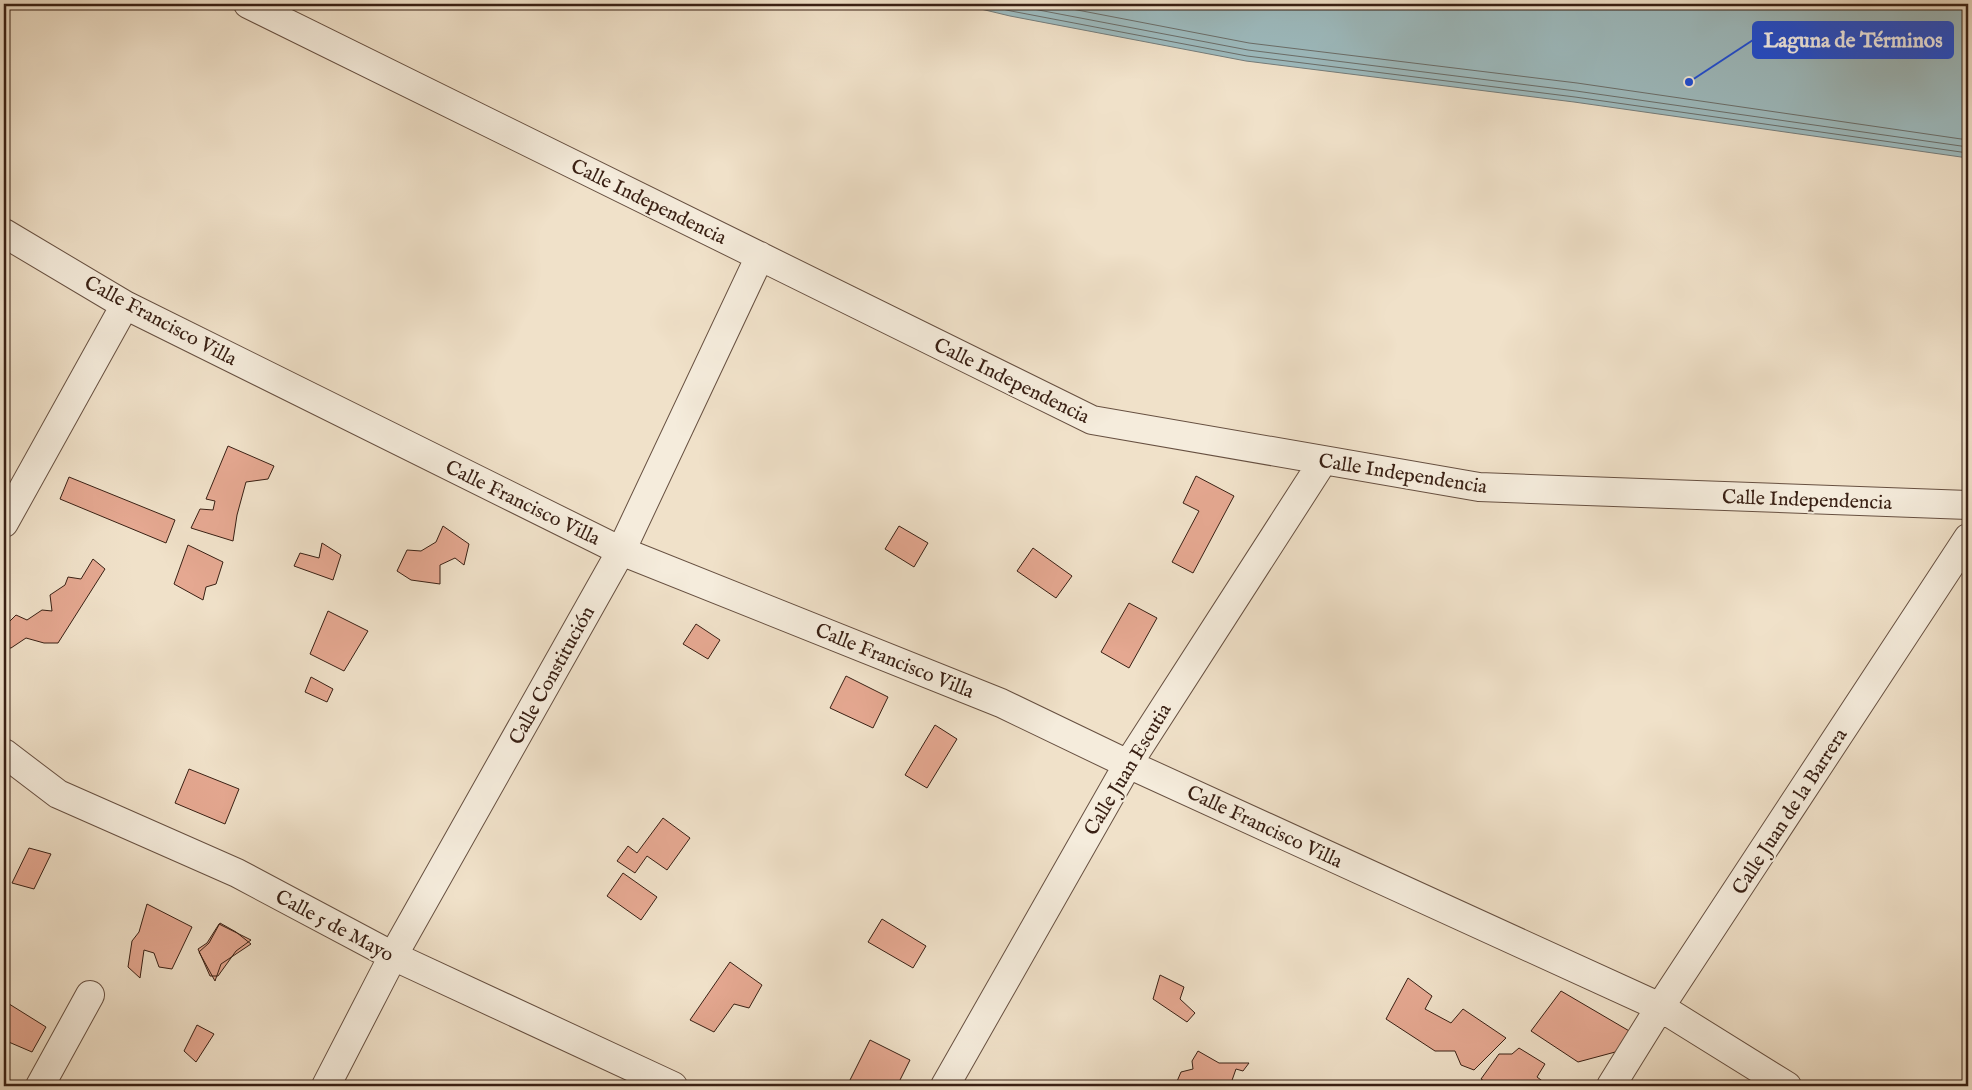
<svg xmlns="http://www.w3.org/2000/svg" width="1972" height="1090" font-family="'IM FELL English',serif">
	<rect width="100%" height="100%" fill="#f0e1c9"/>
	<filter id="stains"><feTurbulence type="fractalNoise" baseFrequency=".004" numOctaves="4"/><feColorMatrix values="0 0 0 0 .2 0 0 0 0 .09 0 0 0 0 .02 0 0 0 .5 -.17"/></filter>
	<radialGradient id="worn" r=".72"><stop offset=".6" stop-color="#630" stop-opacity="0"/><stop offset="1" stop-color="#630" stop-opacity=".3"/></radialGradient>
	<path fill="#9dbbbf" stroke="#757d7b" d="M960,4H1968V158L1574,102L1246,61L1010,16Z"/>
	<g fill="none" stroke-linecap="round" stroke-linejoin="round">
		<path stroke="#6b6e6a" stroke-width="1" d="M981,4L1011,11L1247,56L1575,97L1968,153
			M1007,4L1248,50L1576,91L1968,147
			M1046,4L1249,43L1577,83L1968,140"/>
	</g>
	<path fill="#e5a891" stroke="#392014" d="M228,446L274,466L268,479L246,482L237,515L233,541L191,528L200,509L213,510L215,501L206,499Z
		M1196,476L1234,496L1193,573L1172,562L1199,511L1183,503Z
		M69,477L175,520L166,543L60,499Z
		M443,526L469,544L464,565L455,558L440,565V584L411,580L397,571L407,550L421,551L436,542Z
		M899,526L928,543L914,567L885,549Z
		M322,543L341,555L333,580L294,566L300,553L319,558Z
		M188,545L223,562L216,584L206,587L203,600L174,584Z
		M1033,548L1072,576L1056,598L1017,571Z
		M93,559L105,569L58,643H44L26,638L11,648H4V616L10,621L16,615L27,620L42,610L52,611L50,595L65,585L68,577L81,579Z
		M1129,603L1157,618L1129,668L1101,652Z
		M328,611L368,631L344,671L310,654Z
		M696,624L720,640L708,659L683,644Z
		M846,676L888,697L873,728L830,708Z
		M311,677L333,689L327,702L305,692Z
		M935,725L957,739L927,788L905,775Z
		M189,769L239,789L225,824L175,803Z
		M663,818L690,838L667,870L647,856L635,873L617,861L628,846L637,853Z
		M29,848L51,854L34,889L12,883Z
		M623,873L657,897L641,920L607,896Z
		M147,904L192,927L172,969L159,967L154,953L144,950L140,978L128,967L132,941L139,932Z
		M882,919L926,946L913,968L868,942Z
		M220,923L236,932L251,944L221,964L215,981L199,952L209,943Z
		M219,924L251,940L236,951L218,976H210L198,949L207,943Z
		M730,962L762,985L749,1008L734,1004L714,1032L690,1020Z
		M1160,975L1184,987L1180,999L1195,1013L1187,1022L1153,999Z
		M1408,978L1432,996L1425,1009L1451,1023L1463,1009L1506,1038L1474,1070L1461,1065L1455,1051H1435L1386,1019Z
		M1561,991L1631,1032L1619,1051L1578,1062L1531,1031Z
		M6,1002L46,1027L32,1052L4,1040V1005Z
		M197,1025L214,1034L196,1062L184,1051Z
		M870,1040L910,1060L897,1086H853L848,1084Z
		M1519,1048L1545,1064L1537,1077L1549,1086H1492L1481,1079L1499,1054H1512Z
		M1198,1051L1219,1063H1249L1243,1071L1236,1069L1230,1086H1175L1181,1072L1193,1069L1192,1061Z"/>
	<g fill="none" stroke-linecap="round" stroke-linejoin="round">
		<defs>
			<path id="street" d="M248,4L1092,420L1479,487L1968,505
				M4,233L125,305L621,551L1001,703L1128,764L1660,1007L1787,1086
				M4,523L125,305
				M4,753L58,794L237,873L393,956L673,1086
				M40,1086L90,995
				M326,1086L393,956L621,551L760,256
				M945,1086L1128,764L1323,461
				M1611,1086L1660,1007L1968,538"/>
		</defs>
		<use href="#street" stroke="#675041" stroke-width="30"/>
		<use href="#street" stroke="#f5ecdc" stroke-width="28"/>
	</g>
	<g text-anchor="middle" stroke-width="4" stroke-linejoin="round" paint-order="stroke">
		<g font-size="20" fill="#392014" stroke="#f5ecdc">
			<text transform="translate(649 201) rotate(26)" y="7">Calle Independencia</text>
			<text transform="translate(161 320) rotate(28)" y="7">Calle Francisco Villa</text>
			<text transform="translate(1012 380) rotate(26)" y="7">Calle Independencia</text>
			<text transform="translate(1403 473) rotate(9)" y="7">Calle Independencia</text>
			<text transform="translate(1807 499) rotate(2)" y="7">Calle Independencia</text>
			<text transform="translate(523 502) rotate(26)" y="7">Calle Francisco Villa</text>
			<text transform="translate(895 660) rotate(22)" y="7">Calle Francisco Villa</text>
			<text transform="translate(551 675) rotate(-61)" y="7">Calle Constitución</text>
			<text transform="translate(1127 769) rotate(-59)" y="7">Calle Juan Escutia</text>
			<text transform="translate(1789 811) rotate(-57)" y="7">Calle Juan de la Barrera</text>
			<text transform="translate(1265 826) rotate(25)" y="7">Calle Francisco Villa</text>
			<text transform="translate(335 925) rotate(28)" y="7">Calle 5 de Mayo</text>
		</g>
	</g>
	<path fill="none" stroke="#1d4ed8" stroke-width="2" d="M1689 82L1753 40"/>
	<circle fill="#1d4ed8" stroke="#f5ecdc" stroke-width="2" cx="1689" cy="82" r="5"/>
	<rect fill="#1d4ed8" stroke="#1d4ed8" stroke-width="2" x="1753" y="22" width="200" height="36" rx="5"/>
	<g font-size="21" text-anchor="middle" font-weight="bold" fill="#fff">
		<text x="1853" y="47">Laguna de Términos</text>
	</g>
	<rect width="1972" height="1090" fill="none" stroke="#f0e1c9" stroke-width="20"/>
	<rect x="5" y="5" width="1962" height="1080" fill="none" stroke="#392014" stroke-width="2.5"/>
	<rect x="10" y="10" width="1952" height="1070" fill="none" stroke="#392014"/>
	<rect width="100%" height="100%" filter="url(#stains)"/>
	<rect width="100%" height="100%" fill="url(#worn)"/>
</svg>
